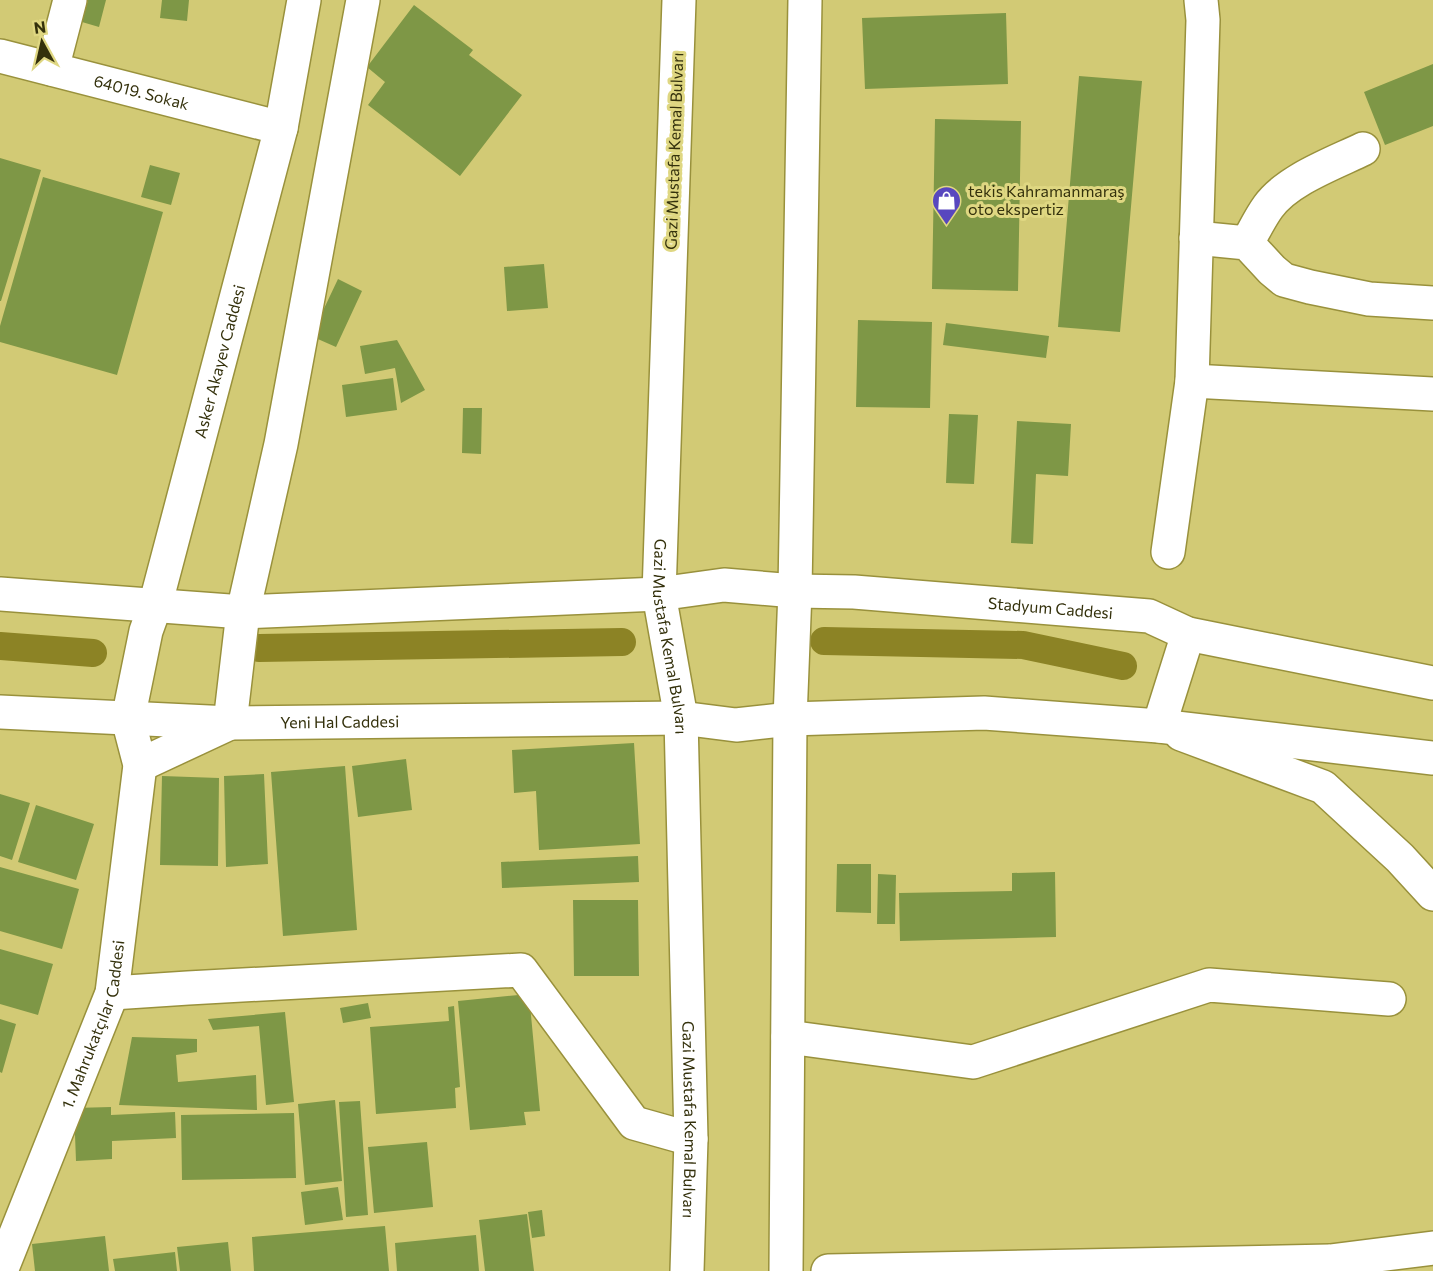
<svg xmlns="http://www.w3.org/2000/svg" width="1433" height="1271" font-family="Commissioner,sans-serif">
	<rect width="100%" height="100%" fill="#d2ca75"/>
	<g fill="none" stroke-linecap="round" stroke-linejoin="round">
		<path stroke="#8c8325" stroke-width="28" d="M824,641L1023,645L1123,666
			M0,646L93,653
			M259,648L622,642"/>
	</g>
	<path fill="#7e9746" d="M88,0H106L99,27L82,22Z
		M162,0H189L187,21L160,18Z
		M414,5L473,50L469,55L522,95L460,176L368,105L385,82L367,67Z
		M1006,13L1008,84L865,89L862,18Z
		M1433,64V126L1385,145L1364,92Z
		M1079,76L1142,81L1120,332L1058,327Z
		M935,119L1021,121L1018,291L932,289Z
		M0,158L41,170L1,301H0Z
		M150,165L180,173L171,205L141,197Z
		M43,177L163,212L117,375L0,342V326Z
		M544,264L548,308L507,311L504,267Z
		M338,279L362,291L336,347L311,336Z
		M858,320L932,322L930,408L856,407Z
		M946,323L1049,336L1046,358L943,345Z
		M397,340L425,390L401,403L395,368L365,374L360,346Z
		M393,378L397,410L346,417L342,385Z
		M463,408H482L481,454L462,453Z
		M949,414L978,415L974,484L946,483Z
		M1017,421L1071,424L1068,476L1036,474L1033,544L1011,543Z
		M634,743L640,844L539,850L536,791L514,793L512,750Z
		M406,759L412,810L358,817L352,766Z
		M345,766L357,930L283,936L271,772Z
		M264,774L268,864L226,867L224,776Z
		M162,776L219,778L218,866L160,865Z
		M0,794L30,803L12,860L0,856Z
		M36,805L94,824L76,880L18,862Z
		M638,856L639,882L502,888L501,862Z
		M837,864H871V913L836,912Z
		M0,867L79,889L62,949L0,931Z
		M1055,872L1056,937L900,941L899,893L1012,891V873Z
		M878,874L896,875L895,924H877Z
		M573,900H638L639,976H574Z
		M0,949L53,964L38,1015L0,1004Z
		M529,994L540,1111L524,1112L526,1125L470,1130L458,1001Z
		M368,1003L371,1018L343,1023L340,1008Z
		M454,1006L460,1087L455,1088L456,1108L376,1114L370,1027L449,1021L448,1007Z
		M285,1012L294,1102L266,1105L259,1026L213,1030L208,1019Z
		M0,1019L16,1024L2,1073L0,1072Z
		M132,1037L197,1039V1052L176,1055L178,1082L256,1075L257,1110L119,1105Z
		M335,1100L342,1181L305,1185L298,1104Z
		M360,1101L368,1215L346,1217L339,1102Z
		M111,1107V1115L175,1112L176,1138L112,1141V1159L76,1161L74,1108Z
		M294,1113L296,1178L182,1180L181,1115Z
		M427,1142L433,1207L374,1213L368,1147Z
		M338,1187L343,1220L305,1225L301,1192Z
		M542,1210L545,1236L532,1238L528,1212Z
		M527,1214L534,1271H485L479,1220Z
		M385,1226L389,1271H254L252,1237Z
		M476,1235L479,1271H397L395,1243Z
		M105,1236L109,1271H35L32,1244Z
		M228,1242L231,1271H180L177,1247Z
		M175,1252L177,1271H115L113,1259Z"/>
	<g fill="none" stroke-linecap="round" stroke-linejoin="round">
		<defs>
			<g id="minor">
				<path id="s1" d="M0,56L281,128"/>
				<path d="M52,69L70,0"/>
				<path d="M1196,238L1247,243L1272,270L1284,280L1310,287L1369,299L1433,303"/>
				<path d="M1247,243C1254,231 1260,218 1268,207C1287,180 1334,163 1363,149"/>
				<path d="M1192,381L1433,394"/>
				<path d="M1168,552L1192,381L1203,20L1201,0"/>
				<path d="M0,594L243,612L659,594"/>
				<path id="s2" d="M0,712L230,723L681,718"/>
				<path d="M1181,734L1323,787L1400,858L1433,894"/>
				<path d="M140,765L230,723L243,612L281,444L363,0"/>
				<path d="M112,993L188,988L521,970L634,1123L691,1139"/>
				<path d="M788,1037L973,1062L1209,985L1389,999"/>
				<path id="s3" d="M1,1271L112,993L140,765L128,719L146,631L155,606L281,128L304,0"/>
				<path d="M828,1271L1330,1261L1433,1248"/>
			</g>
			<g id="major">
				<path id="s4" d="M659,594L724,585L795,591L854,592L1149,616L1188,634L1433,683"/>
				<path d="M681,718L736,725L790,719L984,713L1159,726L1433,758"/>
				<path d="M1159,726L1188,634"/>
			</g>
			<g id="highway">
				<path id="s5" d="M679,0L659,594L681,718L691,1139L687,1271"/>
				<path d="M786,1271L790,719L795,591L805,0"/>
			</g>
		</defs>
		<use href="#minor" stroke="#99913c" stroke-width="36"/>
		<use href="#major" stroke="#99913c" stroke-width="36"/>
		<use href="#highway" stroke="#99913c" stroke-width="36"/>
		<use href="#minor" stroke="#fff" stroke-width="33"/>
		<use href="#major" stroke="#fff" stroke-width="33"/>
		<use href="#highway" stroke="#fff" stroke-width="33"/>
	</g>
	<defs>
		<symbol id="shop-pin" viewBox="-11 -11 22 30"><path d="M0 17L-7.5 6A9.5 9.5 0 1 1 7.5 6Z" fill="#5847bf" stroke="#dfd782"/><path d="M-5-2.5h2.3a2.7 3.5 0 0 1 5.4 0H5L5.5 6h-11ZM-1.5-2.5h3a1.5 2.3 0 0 0-3 0Z" fill="#fff"/></symbol>
	</defs>
	<g fill-rule="evenodd">
		<use href="#shop-pin" x="930" y="184" width="33" height="45"/>
	</g>
	<g text-anchor="middle" stroke-width="6" stroke-linejoin="round" paint-order="stroke">
		<g font-size="16" fill="#34310c" stroke="#dfd782">
			<text dy="6" stroke="none"><textPath href="#s1" startOffset="146">64019. Sokak</textPath></text>
			<text transform="translate(674 151) rotate(-88)" y="6">Gazi Mustafa Kemal Bulvarı</text>
			<text dy="6" stroke="none"><textPath href="#s3" startOffset="946">Asker Akayev Caddesi</textPath></text>
			<text dy="6" stroke="none"><textPath href="#s4" startOffset="393">Stadyum Caddesi</textPath></text>
			<text dy="6" stroke="none"><textPath href="#s5" startOffset="638">Gazi Mustafa Kemal Bulvarı</textPath></text>
			<text dy="6" stroke="none"><textPath href="#s2" startOffset="340">Yeni Hal Caddesi</textPath></text>
			<text dy="6" stroke="none"><textPath href="#s3" startOffset="264">1. Mahrukatçılar Caddesi</textPath></text>
			<text dy="6" stroke="none"><textPath href="#s5" startOffset="1122">Gazi Mustafa Kemal Bulvarı</textPath></text>
		</g>
		<g font-size="16" fill="#34310c" stroke="#dfd782" text-anchor="start">
			<text x="968" y="197">tekis Kahramanmaraş<tspan x="968" dy="18">oto ekspertiz</tspan></text>
		</g>
	</g>
	<g transform="translate(42 42) rotate(352)" stroke="#dfd782" stroke-width="4.5" paint-order="stroke">
	<path d="M0-4.5L10 22L0 15L-10 22Z" fill="#34310c"/>
	<text y="-9" font-size="16" font-weight="bold" text-anchor="middle" fill="#34310c">N</text>
	</g>
</svg>
